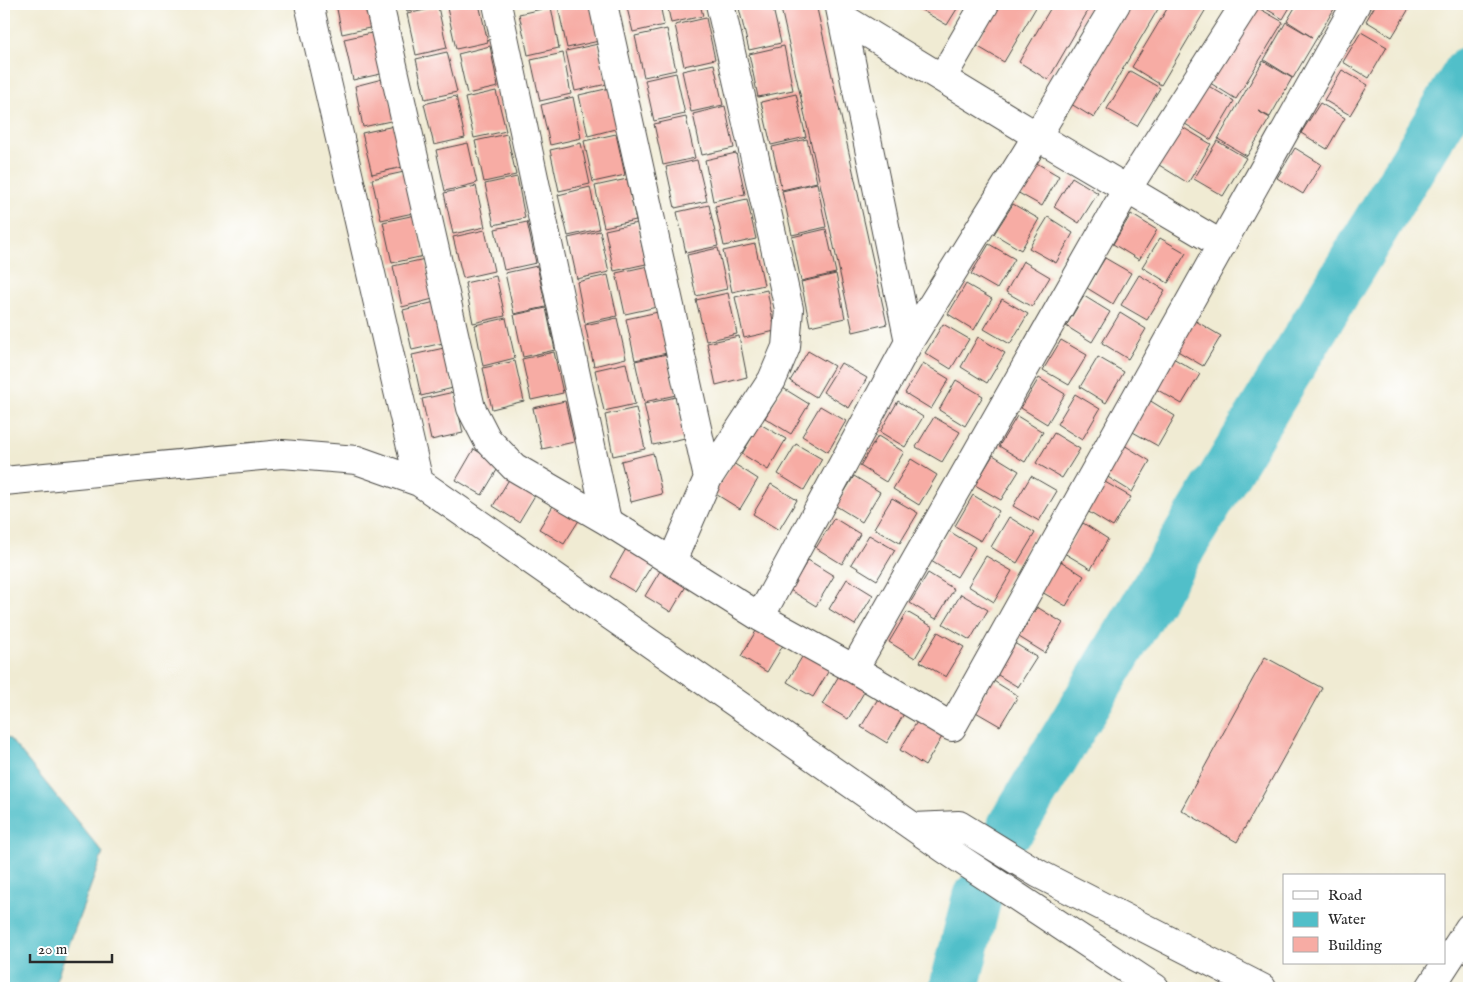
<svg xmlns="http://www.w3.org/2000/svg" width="1473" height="992" font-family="'IM FELL English',serif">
	<rect width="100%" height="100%" fill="#fff"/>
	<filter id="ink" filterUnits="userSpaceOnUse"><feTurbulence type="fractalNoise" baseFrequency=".02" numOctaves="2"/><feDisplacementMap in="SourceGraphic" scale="10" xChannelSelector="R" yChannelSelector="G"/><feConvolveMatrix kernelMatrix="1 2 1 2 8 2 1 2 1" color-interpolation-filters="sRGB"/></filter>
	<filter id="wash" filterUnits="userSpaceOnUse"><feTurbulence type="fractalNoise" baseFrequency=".0096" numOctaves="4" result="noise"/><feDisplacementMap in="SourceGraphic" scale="20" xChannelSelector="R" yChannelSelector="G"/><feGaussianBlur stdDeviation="1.12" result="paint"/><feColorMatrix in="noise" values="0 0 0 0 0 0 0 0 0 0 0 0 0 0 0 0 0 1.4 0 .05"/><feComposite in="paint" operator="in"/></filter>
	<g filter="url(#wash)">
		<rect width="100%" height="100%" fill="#f0ebd3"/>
		<path fill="#51bfc9" stroke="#3e757a" d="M4,735L10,739L103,853L53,988H4Z"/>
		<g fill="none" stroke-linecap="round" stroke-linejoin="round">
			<path stroke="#51bfc9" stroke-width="50" d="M1012,826L1469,71
				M954,988L977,897"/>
		</g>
		<g id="blocks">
			<path fill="#f7aca4" d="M336,4H369L374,27L342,34Z
				M405,4H435V5L407,11Z
				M466,4H479L488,42L456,49L447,8Z
				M573,4H591L599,41L567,48L558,7Z
				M626,4H660L664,25L633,32Z
				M667,4H700L703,16L671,23Z
				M738,4H772L781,43L749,50Z
				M780,4H816L887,324L853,332Z
				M921,4H960L947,25L918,8Z
				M999,4H1038L1004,62L975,45Z
				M1053,4H1092L1048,80L1019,62Z
				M1131,4H1161L1094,118L1071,104Z
				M1170,4H1209L1161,85L1132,67Z
				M1258,4H1292L1283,19Z
				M1297,4H1337L1293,78L1264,60L1286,22L1312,37L1287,21Z
				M1376,4H1405L1410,7L1392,37L1366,21Z
				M1253,5L1283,22L1236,99L1207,81Z
				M438,7L447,48L416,55L407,14Z
				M551,7L559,48L528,55L519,14Z
				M706,18L715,59L684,66L675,25Z
				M667,29L676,70L644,77L635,36Z
				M376,32L385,73L353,80L344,39Z
				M1361,32L1387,47L1369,78L1343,62Z
				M598,44L607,84L575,91L566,51Z
				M490,46L498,87L467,94L458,54Z
				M784,46L793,90L758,97L749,54Z
				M447,52L457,92L425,99L416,59Z
				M563,53L571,94L540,101L531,60Z
				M1263,61L1292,78L1270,117L1258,111L1270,118L1247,156L1218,139Z
				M714,64L723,105L691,112L682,71Z
				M1342,70L1368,85L1350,115L1324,100Z
				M1130,71L1160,88L1137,126L1107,109Z
				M676,73L685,114L654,121L645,80Z
				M386,78L395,120L363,127L355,86Z
				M1205,84L1234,101L1211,140L1182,122Z
				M610,88L619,128L588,136L579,95Z
				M496,91L506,131L474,138L465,98Z
				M796,94L806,137L771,145L761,102Z
				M456,96L465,138L434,145L424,104Z
				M573,97L581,138L550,145L541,105Z
				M1320,103L1345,118L1327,149L1301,133Z
				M725,106L734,148L702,155L693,114Z
				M686,117L695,158L663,165L654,124Z
				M394,126L403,167L372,174L362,133Z
				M1182,127L1211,144L1188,183L1159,165Z
				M507,134L516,175L484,182L475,141Z
				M616,134L625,175L593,182L584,141Z
				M807,139L817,182L782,190L772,147Z
				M1217,141L1246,158L1223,196L1194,179Z
				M468,143L477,183L445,191L436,150Z
				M581,143L590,184L559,191L550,150Z
				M1295,148L1321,164L1303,194L1277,178Z
				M736,153L745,194L713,201L705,160Z
				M697,160L707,201L675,208L666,167Z
				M1033,161L1059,176L1042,206L1015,191Z
				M404,172L413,213L381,220L372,179Z
				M517,177L525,218L494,225L485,184Z
				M1072,177L1098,193L1079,223L1054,207Z
				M627,179L636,220L604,227L595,186Z
				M817,183L826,227L792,235L782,191Z
				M476,186L485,227L453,234L444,193Z
				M590,187L599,229L568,236L558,195Z
				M747,199L756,239L724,246L715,206Z
				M1013,204L1039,219L1021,250L994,234Z
				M709,205L718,246L686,253L677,212Z
				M1131,214L1157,230L1139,260L1113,244Z
				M415,215L424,256L392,263L383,222Z
				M1048,217L1073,233L1056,263L1029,248Z
				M527,222L536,263L504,270L495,229Z
				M637,223L646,264L614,271L605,230Z
				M826,229L836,273L801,281L792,237Z
				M485,230L494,271L463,278L453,237Z
				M600,231L609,272L577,279L568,238Z
				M1160,238L1186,253L1168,283L1142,267Z
				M755,244L764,285L732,292L723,251Z
				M989,244L1015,259L997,289L971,274Z
				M718,248L727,289L696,296L687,255Z
				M1105,258L1131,273L1113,304L1087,288Z
				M425,259L433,299L402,307L393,266Z
				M1023,261L1050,277L1032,307L1006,292Z
				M537,266L546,307L514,314L505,273Z
				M648,266L657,307L625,314L616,273Z
				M836,274L845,318L810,326L801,282Z
				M608,275L617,316L585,323L577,282Z
				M1139,275L1165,290L1147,320L1121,305Z
				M496,276L505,316L473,323L465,283Z
				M966,284L992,299L974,330L948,314Z
				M767,290L775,331L744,338L735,297Z
				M728,293L737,334L706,341L696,300Z
				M1084,296L1110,312L1092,342L1066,326Z
				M1002,299L1028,314L1010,344L984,329Z
				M435,302L443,343L412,350L403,310Z
				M546,308L555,350L523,357L514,315Z
				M658,312L667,353L635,360L626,319Z
				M1120,313L1146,329L1128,359L1102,343Z
				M506,318L515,358L483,366L475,325Z
				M617,318L626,358L594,366L585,325Z
				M1194,320L1221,336L1203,366L1176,350Z
				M943,324L969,339L951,369L925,353Z
				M739,336L747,377L716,385L707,343Z
				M978,337L1005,353L987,383L961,367Z
				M1061,340L1087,355L1069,385L1043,370Z
				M444,348L453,388L421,396L412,355Z
				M808,351L834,366L816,397L790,381Z
				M554,352L563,393L531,400L522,359Z
				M667,354L676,395L644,402L635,361Z
				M1098,357L1124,372L1106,403L1080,387Z
				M1173,358L1200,374L1182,404L1156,389Z
				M515,361L524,401L492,409L483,368Z
				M626,363L635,404L604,411L595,370Z
				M841,363L867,378L849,408L823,392Z
				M923,363L949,379L931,409L905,393Z
				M1039,378L1065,394L1047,424L1021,408Z
				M956,380L983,396L965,426L939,410Z
				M783,388L809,404L791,434L765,418Z
				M454,392L463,433L431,440L422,399Z
				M1075,394L1100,409L1082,440L1057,424Z
				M676,397L685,438L653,445L644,404Z
				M1149,400L1175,416L1158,446L1131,431Z
				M565,401L574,442L542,449L533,408Z
				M898,401L923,417L905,447L880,432Z
				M820,406L846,421L828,452L802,436Z
				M636,408L645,449L613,456L605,415Z
				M1017,416L1043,432L1025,462L999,446Z
				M934,417L960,432L942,462L916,447Z
				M760,424L786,439L768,470L742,454Z
				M1054,433L1080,449L1062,478L1036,463Z
				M878,436L904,452L886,482L860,466Z
				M796,444L822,459L804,490L778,474Z
				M1124,445L1150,461L1132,492L1106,476Z
				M474,449L500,465L482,495L456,480Z
				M653,453L662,494L631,502L621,461Z
				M993,455L1019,471L1001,500L975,485Z
				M911,459L937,475L919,505L893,489Z
				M733,463L758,479L740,509L714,493Z
				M511,476L537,492L519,522L493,506Z
				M854,476L880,492L862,522L836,506Z
				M1031,476L1057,491L1039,521L1013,506Z
				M1105,482L1131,497L1113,527L1087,511Z
				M771,484L797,500L779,530L753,514Z
				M973,495L999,511L981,541L955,526Z
				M892,498L918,513L900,543L874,528Z
				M557,499L583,514L564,544L539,529Z
				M1009,517L1035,533L1017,563L991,547Z
				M834,518L860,534L842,564L816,548Z
				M1083,523L1108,539L1091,569L1064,553Z
				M949,531L975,547L957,577L931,561Z
				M869,535L895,550L877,580L851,564Z
				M627,547L654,562L635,592L610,577Z
				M986,556L1012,571L994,602L968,586Z
				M808,560L834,576L816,606L790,590Z
				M1059,560L1084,576L1066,606L1040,591Z
				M663,566L689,581L671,612L645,596Z
				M928,573L954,589L936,619L910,603Z
				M847,579L873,595L855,625L829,609Z
				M961,594L988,610L970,640L943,624Z
				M1037,607L1063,623L1045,653L1019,637Z
				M907,612L933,627L915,658L889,642Z
				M759,626L785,642L767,672L741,656Z
				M938,632L964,647L946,677L920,662Z
				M1011,641L1037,657L1018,687L993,672Z
				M805,652L831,667L813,697L787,682Z
				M1265,657L1322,688L1237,842L1181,810Z
				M840,674L866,689L848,719L822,704Z
				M992,680L1018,696L1000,726L974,711Z
				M879,697L905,712L887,743L861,727Z
				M918,720L943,735L925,766L900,750Z"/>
		</g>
	</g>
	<g filter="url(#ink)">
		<use href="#blocks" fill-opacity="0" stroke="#494844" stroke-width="1"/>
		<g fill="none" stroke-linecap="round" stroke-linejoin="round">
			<defs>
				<path id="minor" d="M309,4L419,482
					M379,4L471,408L487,439L514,467L607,521L760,617L909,342L1037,136L1116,4
					M497,4L607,521
					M603,4L708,478
					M840,8L909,342
					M843,18L1037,136L1222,245
					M942,78L985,4
					M4,481L282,454L357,460L419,482L945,849L1155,988
					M672,561L708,478L772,380L786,347L789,309L720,4
					M760,617L854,669L952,727L1356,4
					M854,669L1127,189L1245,4
					M914,827L959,825L1039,874L1262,988
					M1430,988L1469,928"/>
			</defs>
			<use href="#minor" stroke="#494844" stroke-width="30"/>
			<use href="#minor" stroke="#fff" stroke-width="28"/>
		</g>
	</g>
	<rect width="1473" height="992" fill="none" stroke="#fff" stroke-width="20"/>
	<rect x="1283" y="874" width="162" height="90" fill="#ffffff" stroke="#aaaaaa"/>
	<rect x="1293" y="891" width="25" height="8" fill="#ffffff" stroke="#aaaaaa"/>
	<text x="1328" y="900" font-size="15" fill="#2b2b2b">Road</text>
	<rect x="1293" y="912" width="25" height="15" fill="#51bfc9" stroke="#aaaaaa"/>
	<text x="1328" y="924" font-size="15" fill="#2b2b2b">Water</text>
	<rect x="1293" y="937" width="25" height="15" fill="#f7aca4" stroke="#aaaaaa"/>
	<text x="1328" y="950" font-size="15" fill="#2b2b2b">Building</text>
	<path d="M30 954v8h82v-8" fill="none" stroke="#2b2b2b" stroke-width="2.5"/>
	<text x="38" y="954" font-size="15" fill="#2b2b2b" stroke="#ffffff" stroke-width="4" paint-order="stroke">20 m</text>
</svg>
